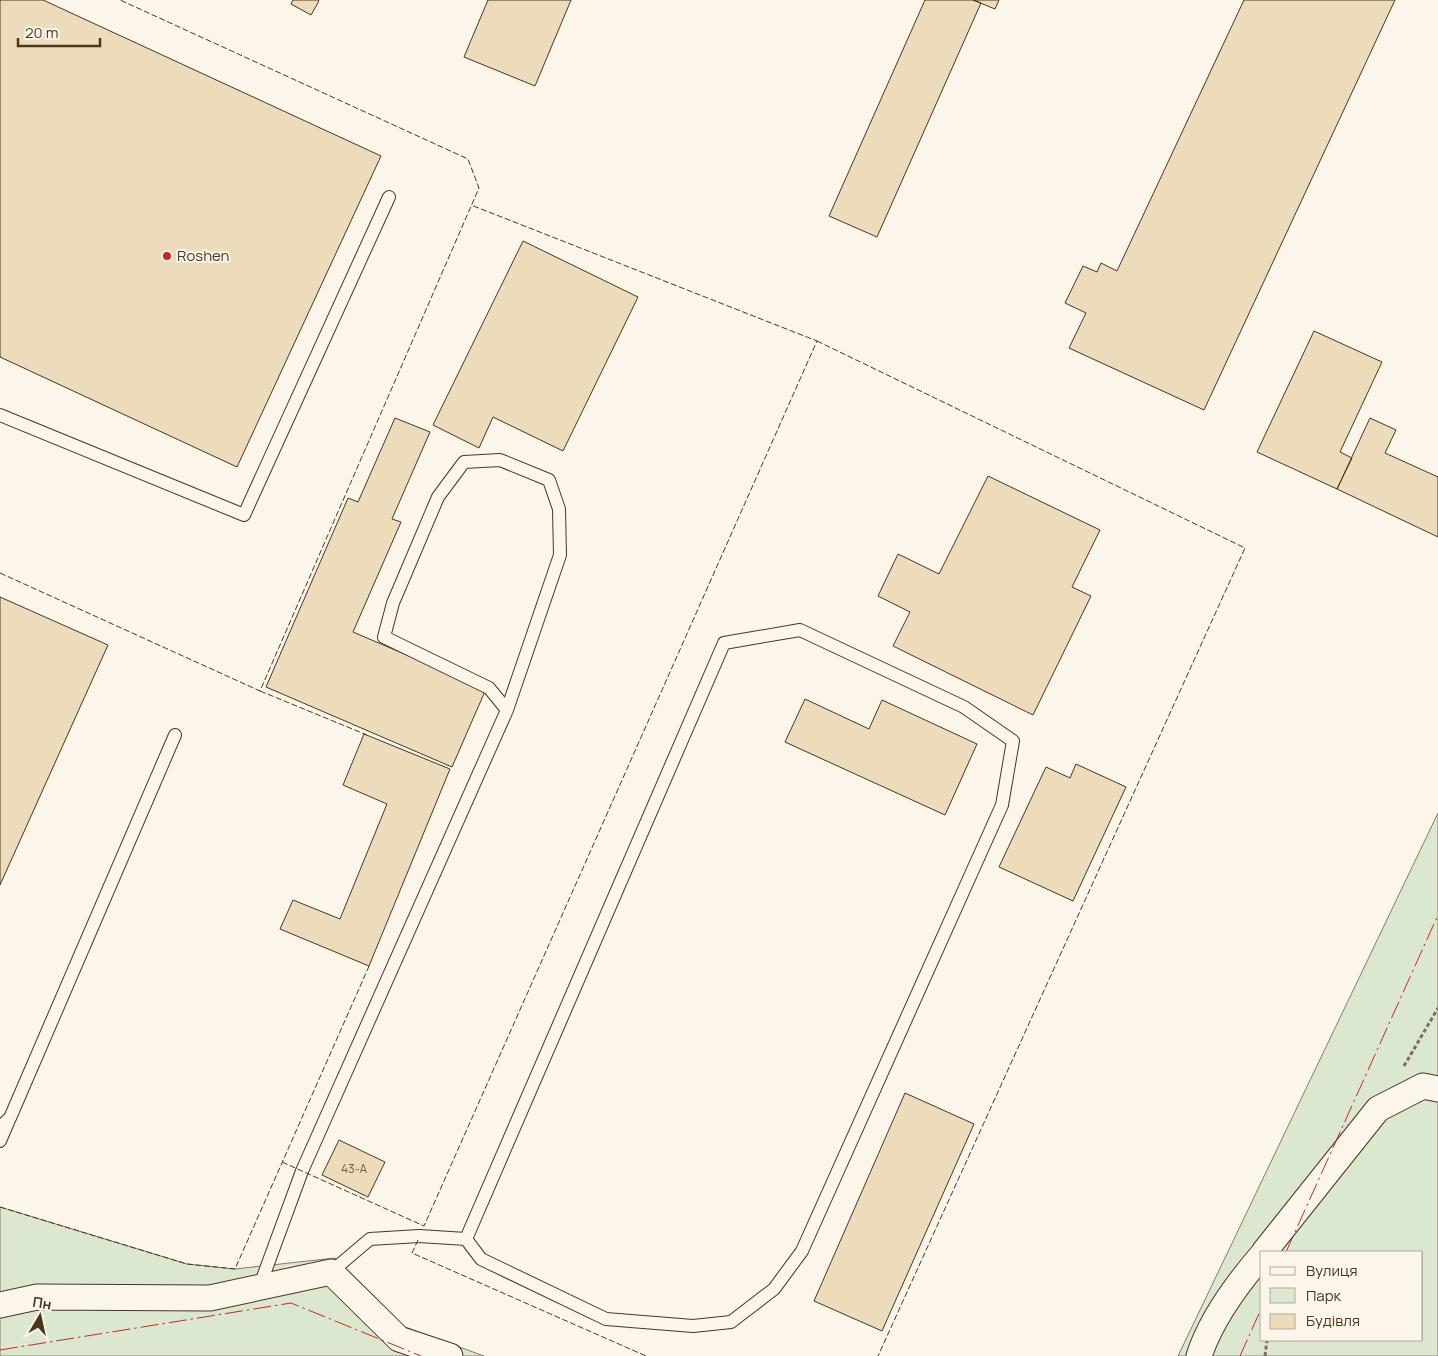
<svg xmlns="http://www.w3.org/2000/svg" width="1438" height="1356" font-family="Manrope,sans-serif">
	<rect width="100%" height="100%" fill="#fbf6e9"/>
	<path fill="#dce7d0" stroke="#887966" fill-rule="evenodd" d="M1438,813V1356H1178ZM1262,1252H1422V1340H1262Z
		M0,1207L187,1264L235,1269L335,1258L405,1327L484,1356H0Z"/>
	<path fill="#ecdcbc" stroke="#4a3520" d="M0,0H43L381,156L237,467L0,357Z
		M293,0H318L319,1L311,15L291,4Z
		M488,0H571L535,86L464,57Z
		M925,0H973L981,3L877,237L829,216Z
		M973,0H999L995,9Z
		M1244,0H1395L1204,410L1069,348L1086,313L1065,303L1083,266L1097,272L1101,263L1117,271Z
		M523,241L638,297L563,451L493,417L479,448L433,425Z
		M1314,331L1382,362L1340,452L1352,458L1337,489L1257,452Z
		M395,418L430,432L392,519L401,522L353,632L486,689L452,767L266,687L348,498L358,502Z
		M1370,418L1396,430L1385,453L1438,477V537L1337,489Z
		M988,476L1100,530L1072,587L1091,596L1033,715L893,646L910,612L878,596L898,554L939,574Z
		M0,597L108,645L0,885Z
		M805,699L869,729L882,700L977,744L945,815L785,742Z
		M364,734L450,769L369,966L280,929L293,900L340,919L387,804L343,785Z
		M1076,764L1126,787L1073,901L999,867L1046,767L1070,778Z
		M905,1093L974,1124L882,1331L814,1301Z
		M339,1140L385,1162L368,1197L322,1175Z"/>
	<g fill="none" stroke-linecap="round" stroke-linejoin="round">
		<defs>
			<path id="service" d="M0,415L244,515L389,197
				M0,1127L10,1118L175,735
				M0,1141L9,1120
				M331,1272L370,1239L419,1236L466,1239L724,643L800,630L964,707L1013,741L1002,805L802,1251L774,1289L731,1322L693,1326L606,1319L481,1259L466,1239
				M259,1288L302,1171L507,710L560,555L559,509L549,480L500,460L464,462L438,497L393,603L384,637L489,688L507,710"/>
			<path id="minor" d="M1264,1252L1378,1109L1423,1086L1438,1089
				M0,1305L37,1297L210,1298L331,1272L399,1339L450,1356
				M1199,1356C1211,1319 1237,1284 1262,1255"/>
		</defs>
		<use href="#service" stroke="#4a3520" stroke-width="14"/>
		<use href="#minor" stroke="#4a3520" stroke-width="27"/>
		<path stroke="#7f6f5c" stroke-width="3" stroke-dasharray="4 2.5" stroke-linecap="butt" d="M1404,1066L1438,1008
			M1265,1356L1267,1340"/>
		<use href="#service" stroke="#fbf6e9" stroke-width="12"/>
		<use href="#minor" stroke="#fbf6e9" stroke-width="25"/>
		<path stroke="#4a3520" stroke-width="1" stroke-dasharray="6 2.5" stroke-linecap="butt" d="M817,341L1245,548L878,1356
			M0,573L260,691L479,188L468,159L120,0
			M260,691L367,735
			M282,1162L424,1226L817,341L471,205
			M0,1207L187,1264L235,1269L370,964
			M418,1240L412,1253L646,1356"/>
		<path stroke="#c62828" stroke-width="1" stroke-dasharray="18 4 2.5 4" stroke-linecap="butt" d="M1286,1252L1438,915
			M0,1350L291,1303L421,1356
			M1240,1356L1262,1307"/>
	</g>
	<circle fill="#c62828" stroke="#fbf6e9" stroke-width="2" cx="167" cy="256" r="5"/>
	<g text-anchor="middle" stroke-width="4" stroke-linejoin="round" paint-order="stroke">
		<g font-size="12" fill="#725f47">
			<text x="354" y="1173">43-А</text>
		</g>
		<g font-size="15" fill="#4a3520" stroke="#fbf6e9" text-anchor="start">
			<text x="177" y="261">Roshen</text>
		</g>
	</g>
	<rect x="1260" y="1251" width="162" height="90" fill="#fbf6e9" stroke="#b4a999"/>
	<rect x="1270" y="1267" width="25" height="8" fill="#fbf6e9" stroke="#b4a999"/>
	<text x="1306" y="1276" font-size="15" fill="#4a3520">Вулиця</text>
	<rect x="1270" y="1288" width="25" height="15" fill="#dce7d0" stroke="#b4a999"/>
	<text x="1306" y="1301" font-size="15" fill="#4a3520">Парк</text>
	<rect x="1270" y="1314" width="25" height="15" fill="#ecdcbc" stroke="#b4a999"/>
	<text x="1306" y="1326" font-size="15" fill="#4a3520">Будівля</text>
	<g transform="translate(40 1316) rotate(9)" stroke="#fbf6e9" stroke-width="4" paint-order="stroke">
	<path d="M0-4L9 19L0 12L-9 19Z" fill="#4a3520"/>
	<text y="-8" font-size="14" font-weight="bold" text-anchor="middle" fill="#4a3520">Пн</text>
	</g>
	<path d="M18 38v8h82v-8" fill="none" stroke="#4a3520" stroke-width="2.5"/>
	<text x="25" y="38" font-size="15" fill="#4a3520" stroke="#fbf6e9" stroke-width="4" paint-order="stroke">20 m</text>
</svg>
